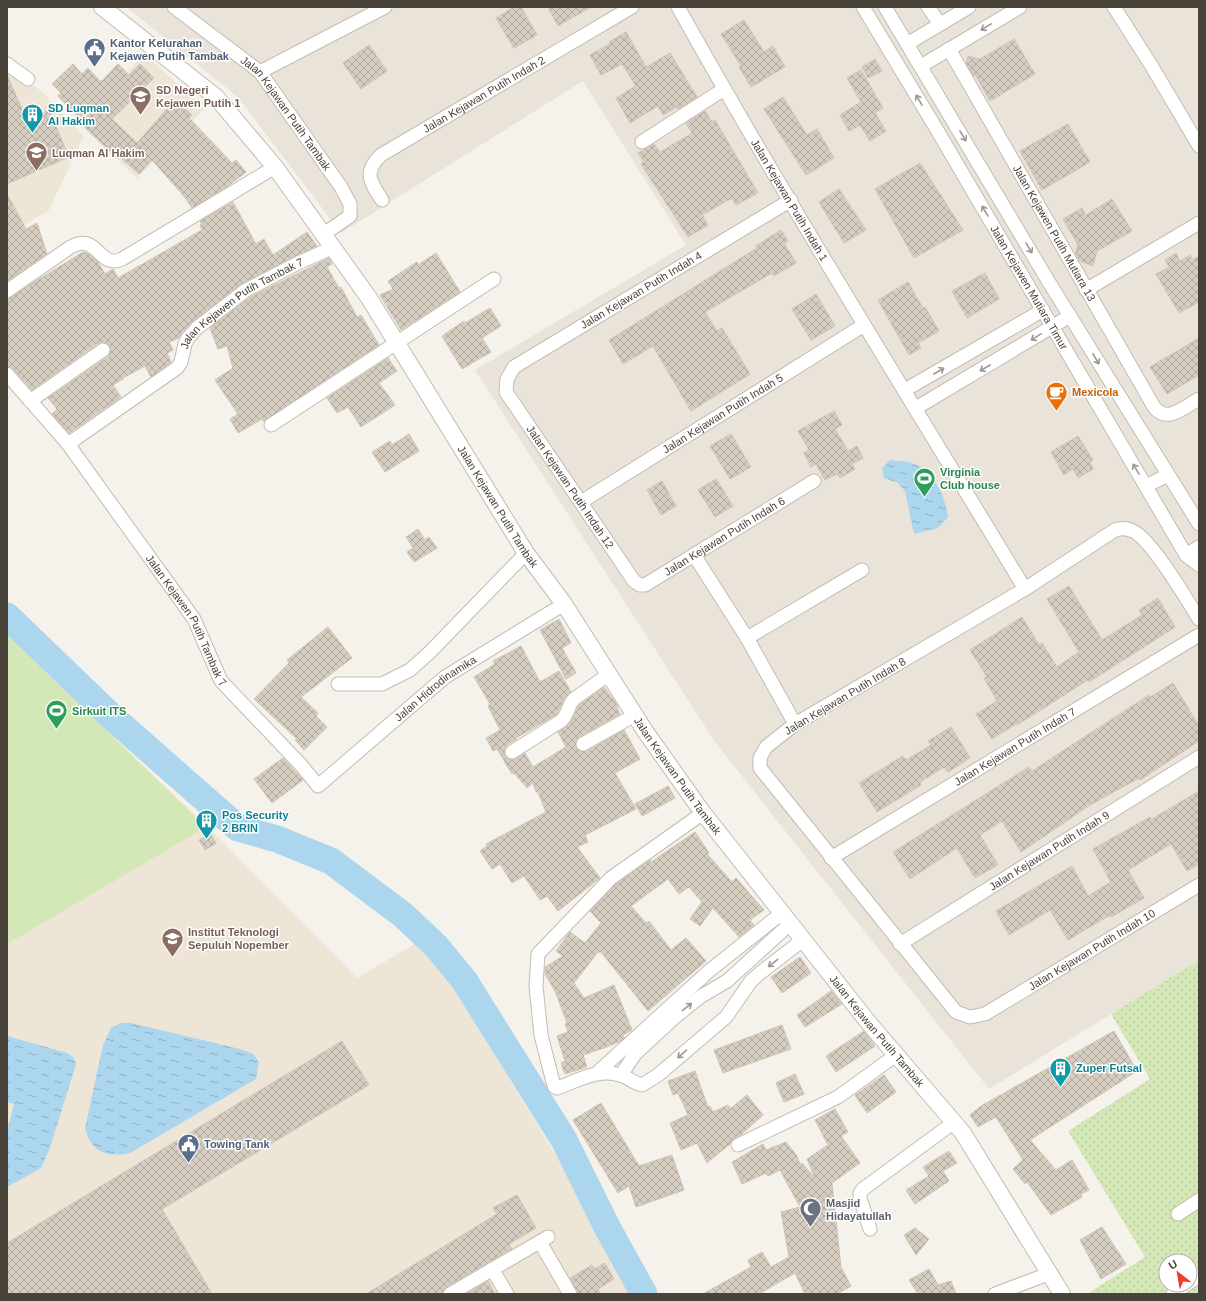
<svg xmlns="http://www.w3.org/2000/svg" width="1206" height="1301" font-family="Helvetica,sans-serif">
	<defs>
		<pattern id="grass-dots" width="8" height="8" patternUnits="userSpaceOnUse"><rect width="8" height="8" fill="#d4e7b6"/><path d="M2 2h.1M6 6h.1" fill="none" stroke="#b8c79d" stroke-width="1.8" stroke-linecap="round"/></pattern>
		<pattern id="water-ripples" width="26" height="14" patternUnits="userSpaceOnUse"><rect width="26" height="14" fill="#abd6ee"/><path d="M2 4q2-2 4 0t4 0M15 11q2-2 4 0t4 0" fill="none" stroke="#8dafc2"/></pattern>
		<pattern id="building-cross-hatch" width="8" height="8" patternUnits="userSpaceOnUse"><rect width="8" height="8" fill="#d6cdc1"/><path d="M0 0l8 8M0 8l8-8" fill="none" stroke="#b0a89e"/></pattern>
	</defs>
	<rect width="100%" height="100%" fill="#f5f2eb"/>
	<path fill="#e9e3da" d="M126,7H1199V960L989,1089L715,742L475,370L686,245L583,81L341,233L238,97Z"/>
	<path fill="#ede5d6" d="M145,54L204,109L137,178L78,123Z
		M7,70L40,90L84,136L49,210L7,236Z
		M7,635L224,843L357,978L425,938L567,1174L630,1294H7Z"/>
	<path fill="url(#grass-dots)" fill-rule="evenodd" d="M1199,960V1294H1087L1145,1257L1068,1131L1150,1079L1111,1014ZM1166,1261H1190V1285H1166Z"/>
	<path fill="#d4e7b6" d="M7,635L206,827L7,944Z"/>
	<path fill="url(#water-ripples)" d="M890,460C898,461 910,461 918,466C935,475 946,498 948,517L938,528L914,534L905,491L898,483L884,478L882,468Z
		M121,1023H131L240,1049L253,1054L259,1062L256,1079L130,1153C107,1158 91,1152 85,1128L103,1045L111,1028Z
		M7,1036L67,1053L73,1057L76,1064L50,1148L41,1168L7,1187V1131L14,1104L7,1102Z"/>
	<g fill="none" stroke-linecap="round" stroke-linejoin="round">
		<path stroke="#abd6ee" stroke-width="27" d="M7,616L114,719L238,828L277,839L331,861L403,915L436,946L464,980L564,1140L607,1227L644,1294"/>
	</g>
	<path fill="url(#building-cross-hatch)" stroke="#d1c4b5" d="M514,7H521L537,35L514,48L496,18Z
		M548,7H591L558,26Z
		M744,20L764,52L773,46L785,67L751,87L739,67L741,66L721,34Z
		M626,32L646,67L670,53L697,97L678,109L677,107L663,115L658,106L630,123L616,98L636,86L622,64L601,75L590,55L610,44L609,42Z
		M1014,39L1035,74L990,101L976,76L973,75L966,63L968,56L980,59Z
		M369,45L387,71L361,89L343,63Z
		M875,59L882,71L868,78L862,67Z
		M73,64L82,74L88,68L101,82L118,64L129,75L140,64L154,78L112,119L137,143L175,100L192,115L189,118L232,163L236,160L246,172L228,186L192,208L183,195L152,160L139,174L120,157L118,159L81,123L83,122L58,96L61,93L52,84Z
		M861,70L883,108L875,113L886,131L870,141L860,125L849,131L840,115L861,102L847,78Z
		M7,75L27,120L49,110L69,157L7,184Z
		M783,97L807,135L817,129L834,158L806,175L764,109Z
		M705,111L712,122L715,120L758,193L736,205L732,198L702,215L708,225L688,237L641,164L644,162L638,153L654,144L660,152L689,135L692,133L686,123Z
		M1068,124L1090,162L1042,190L1020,151Z
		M920,163L963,230L914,258L875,189Z
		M839,189L866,230L844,243L819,202Z
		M7,194L26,229L37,223L47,254L7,281Z
		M1112,199L1132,231L1097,251L1093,266L1080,261L1075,254L1078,245L1063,219L1082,208L1086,215Z
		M233,202L256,244L264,239L273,255L307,232L317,246L241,284L192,322L182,332L179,338L169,342L173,350L167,353L171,362L151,377L145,366L123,378V379L113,385L121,397L69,433L52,414L57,409L48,398L108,357L110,353V346L106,343H98L32,390L13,369L7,366V299L83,252L88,253L98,262L105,274L113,269L118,278L202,230L200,225L202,224L200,221Z
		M781,230L788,241L784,243L796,263L774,276L772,273L705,312L717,331L722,328L750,374L691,411L653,346L623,364L609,340L757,248L756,246Z
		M436,253L460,292L401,330L380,295L393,289L388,281L417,262L418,265Z
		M1176,253L1180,261L1190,255L1193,260L1199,256V302L1179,313L1156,274L1169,267L1165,260Z
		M329,258L332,264L327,267L339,288L341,287L357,317L361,315L379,345L264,422L262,419L238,433L230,419L238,414L215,380L233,368L227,346L218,349L210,328L250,297Z
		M985,273L999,299L967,318L952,291Z
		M908,282L923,308L925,307L939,331L918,343L921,348L909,355L878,300Z
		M816,294L835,326L811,340L792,309Z
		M490,308L501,326L482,338L491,352L462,369L442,336L464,321L465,323Z
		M1199,338V375L1167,394L1150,367Z
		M388,358L397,371L379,383L395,405L361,427L348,407L337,413L327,398Z
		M834,411L842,425L835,429L848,451L857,446L863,458L852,464L855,469L840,478L837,474L825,480L816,464L811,467L804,453L809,450L798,431Z
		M409,434L419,451L385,472L372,452L390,441L392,445Z
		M731,434L751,467L730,479L710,446Z
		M1078,436L1093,460L1090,462L1093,469L1078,478L1073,469L1064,475L1051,452Z
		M716,479L733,506L715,517L698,490Z
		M662,481L676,506L661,515L647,490Z
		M418,529L425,540L429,537L437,548L414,562L407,552L413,548L406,537Z
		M1069,586L1102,640L1142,615L1139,610L1158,598L1175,627L1089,682L1088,680L1017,725L1016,724L992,739L976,714L997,701L984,678L987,677L970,650L1022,617L1039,645L1042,643L1057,667L1079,652L1047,599Z
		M559,619L571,643L562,648L576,673L566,679L540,630Z
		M328,627L352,658L301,697L318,713L316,716L327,727L304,750L295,740L297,739L254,699L289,663L287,660Z
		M521,646L540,682L559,671L571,692L565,697L556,715L516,738L517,739L507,745L504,752L505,757L513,760L525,753L533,767L566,747L558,732L570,723L579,705L604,687L618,706L617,707L620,714L579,737L576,740V748L579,751H587L624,730L640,759L615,773L636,809L585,835L588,842L577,847L600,878L558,911L547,896L540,900L524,876L512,883L500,864L492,869L480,851L487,846L486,844L546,812L538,792H536L533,783L527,788L514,773L512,774L497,749L493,751L486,738L500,730L488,706L490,704L474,677L495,664L493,661Z
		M1173,683L1199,726V741L1140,780L1139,778L1090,805L1021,852L1002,821L980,835L998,865L975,878L957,848L910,879L893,852L1029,767L1032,771L1149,695L1150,697Z
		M951,727L970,758L948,772L944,767L920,782L921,785L877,812L859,783L903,756L906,760L931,745L928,741Z
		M283,758L303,780L272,803L254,779Z
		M668,786L675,798L642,816L635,804Z
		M1199,791V864L1187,871L1171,844L1128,870L1144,898L1111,917L1110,915L1068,940L1050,910L1009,935L996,911L1072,866L1088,896L1111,882L1093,849L1150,817L1152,819Z
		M695,832L709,853L707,854L732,882L736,878L764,910L750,920L754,925L739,937L713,908L700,926L690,919L702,902L689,887L679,894L668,879L631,906L646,923L649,921L671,950L686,938L706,961L648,1011L601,952H598L574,983L584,998L614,985L632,1030L623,1035L624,1038L621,1041L604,1048L583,1055L587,1067L565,1074L561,1063L565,1061L557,1036L568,1032L565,1024L567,1023L555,991L545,974V967L563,956L556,951L570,932L585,943L601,923L590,911L616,884L650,860L651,862Z
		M210,833L216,843L205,850L199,840Z
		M800,957L811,973L782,993L771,977Z
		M831,991L842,1004L805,1027L797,1015Z
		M782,1025L791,1049L723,1073L714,1050Z
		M864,1031L875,1046L836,1072L826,1056Z
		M1114,1031L1137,1071L1030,1140L1056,1170L1072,1160L1089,1190L1081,1194L1082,1197L1051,1215L1027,1182L1025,1184L1013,1169L1023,1160L996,1117L978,1127L970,1115L981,1106Z
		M342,1041L369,1085L162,1209L212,1294H7V1243Z
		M695,1071L708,1107L710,1106L713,1112L728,1105L730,1109L747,1095L763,1115L742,1134L734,1138L730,1144L707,1163L697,1143L681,1150L670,1123L688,1115L678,1093L673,1095L668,1081Z
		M795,1074L804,1094L784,1102L776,1083Z
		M884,1075L896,1092L867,1113L855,1095Z
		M601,1103L639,1166L672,1155L684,1190L636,1207L629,1186L618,1193L573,1120Z
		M835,1109L848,1132L841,1136L860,1163L832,1183L841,1267L851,1286L837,1294H805L795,1273L759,1294H703L751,1267L748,1260L762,1252L771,1267L789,1257L781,1212L800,1207L780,1170L768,1176L766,1173L742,1184L732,1162L763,1144L766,1150L786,1142L797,1156L800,1164L802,1163L815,1178L807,1159L828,1145L815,1120Z
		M949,1151L957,1163L943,1171L949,1181L915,1204L906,1190L929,1176L923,1167Z
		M517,1195L536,1228L509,1244L512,1249L446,1287L442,1294H366L497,1214L493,1208Z
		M1102,1227L1126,1264L1101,1279L1080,1240Z
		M915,1228L929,1239L916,1255L904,1235Z
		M605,1263L614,1279L598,1289L601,1294H578L570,1278L592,1265L594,1269Z
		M929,1269L938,1285L951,1281L956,1294H918L909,1280Z
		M488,1281L495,1294H466Z"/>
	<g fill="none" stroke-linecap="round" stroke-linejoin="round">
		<defs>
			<g id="minor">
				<path id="s1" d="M174,7L260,72L341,187L350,204V216L324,234"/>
				<path id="s2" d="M678,7C788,204 908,396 1025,589"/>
				<path id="s3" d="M863,7L937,130L1186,555L1199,565"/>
				<path d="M885,7L1050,284L1199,524"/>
				<path d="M928,7L940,24"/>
				<path d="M1114,7L1151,65L1199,146"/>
				<path d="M907,44L969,7"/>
				<path id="s4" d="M949,49L1154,407C1167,424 1184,407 1199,399"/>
				<path d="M7,64L28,79"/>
				<path d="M921,66L1020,7"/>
				<path d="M260,72L385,7"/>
				<path d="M642,142L724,89"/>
				<path id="s5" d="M382,200C370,182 363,172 381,155L632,7"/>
				<path id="s6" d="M791,200L514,367L507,379L506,392L634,581L640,585H645L814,481"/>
				<path d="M1086,290L1199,223"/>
				<path d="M7,291L69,248C98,230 98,270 122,259L275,167"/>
				<path id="s7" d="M7,374L68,444L194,619L221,681L301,765L318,786L445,677L564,604"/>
				<path d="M905,390L1043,310"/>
				<path d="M30,401L103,350"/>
				<path d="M916,408L1070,316"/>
				<path d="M271,425L494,279"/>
				<path id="s8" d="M68,444L177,368L181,362L185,344L188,338L197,328L246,290L298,263L334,247"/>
				<path d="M1146,486L1168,475"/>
				<path id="s9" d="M581,502L864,325"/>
				<path d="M694,555L747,638L795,724"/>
				<path d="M1186,555L1199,547"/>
				<path id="s10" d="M1199,619C1187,600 1152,540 1133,531C1127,528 1121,528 1115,530L1025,589L795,724L766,747L760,758V768L956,1012L970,1017L985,1014L1199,885"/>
				<path d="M747,638L862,570"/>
				<path d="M338,684H382L410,670L430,652L526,553"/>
				<path d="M583,744L635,715"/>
				<path d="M512,752L561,721C569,714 567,706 574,699L609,674"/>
				<path d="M703,813L611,878L538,954L536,986L541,1035L554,1086L557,1088C577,1081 598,1068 620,1075C628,1077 633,1083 642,1085L658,1075L726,1017L751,981L760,973L804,939"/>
				<path id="s11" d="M831,858L1199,635"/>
				<path id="s12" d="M900,944L1199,757"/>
				<path d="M598,1072L709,971L782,913"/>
				<path d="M621,1075L635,1054L675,1017L700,997L727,981L791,923"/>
				<path d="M738,1145L838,1097L896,1055"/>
				<path d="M1178,1214L1199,1200"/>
				<path d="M870,1229L860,1198V1193L863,1189L953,1123"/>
				<path d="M540,1242L570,1294"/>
				<path d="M492,1269L507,1294"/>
				<path d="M1190,1282L1199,1276"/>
				<path d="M450,1294L548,1237"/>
				<path d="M995,1294L1051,1273"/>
				<path d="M1173,1294L1186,1285"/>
			</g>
			<g id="tertiary">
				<path id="s13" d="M102,7L216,97L275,167L369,298L526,553L564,604L645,731L703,813L782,913L868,1022L963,1133L1062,1294"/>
			</g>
		</defs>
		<use href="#minor" stroke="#c3bcb1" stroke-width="15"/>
		<use href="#tertiary" stroke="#c3bcb1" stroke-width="18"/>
		<use href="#minor" stroke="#fff" stroke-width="13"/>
		<use href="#tertiary" stroke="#fff" stroke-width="16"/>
	</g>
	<defs><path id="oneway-shaft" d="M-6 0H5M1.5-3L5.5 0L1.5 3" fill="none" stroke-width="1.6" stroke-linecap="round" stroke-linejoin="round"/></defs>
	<g stroke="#9b9792">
		<use href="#oneway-shaft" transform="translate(986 27) rotate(149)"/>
		<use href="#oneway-shaft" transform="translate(919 100) rotate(-121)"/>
		<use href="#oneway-shaft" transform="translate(963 136) rotate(59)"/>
		<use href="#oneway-shaft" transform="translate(985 211) rotate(-121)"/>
		<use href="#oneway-shaft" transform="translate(1029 248) rotate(59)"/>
		<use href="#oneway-shaft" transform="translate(1036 337) rotate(148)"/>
		<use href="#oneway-shaft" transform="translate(1096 359) rotate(59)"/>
		<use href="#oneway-shaft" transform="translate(985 368) rotate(150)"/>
		<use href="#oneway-shaft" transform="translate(939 371) rotate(-30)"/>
		<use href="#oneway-shaft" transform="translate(1136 469) rotate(-121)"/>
		<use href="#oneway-shaft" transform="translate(773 963) rotate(142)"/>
		<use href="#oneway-shaft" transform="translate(687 1007) rotate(-38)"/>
		<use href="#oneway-shaft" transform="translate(682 1054) rotate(139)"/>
	</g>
	<defs>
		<symbol id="civic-pin" viewBox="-11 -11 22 30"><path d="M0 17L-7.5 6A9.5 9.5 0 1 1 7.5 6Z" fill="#5c6f8a" stroke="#fff"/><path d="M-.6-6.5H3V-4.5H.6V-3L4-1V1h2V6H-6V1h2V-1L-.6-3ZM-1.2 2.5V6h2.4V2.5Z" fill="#fff"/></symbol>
		<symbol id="school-pin" viewBox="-11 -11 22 30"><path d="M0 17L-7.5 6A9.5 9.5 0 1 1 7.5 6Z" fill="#8d6e63" stroke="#fff"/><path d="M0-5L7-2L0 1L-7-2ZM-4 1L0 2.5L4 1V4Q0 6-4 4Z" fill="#fff"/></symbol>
		<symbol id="building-pin" viewBox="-11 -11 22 30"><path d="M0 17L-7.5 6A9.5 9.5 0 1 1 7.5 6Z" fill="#0f9aa8" stroke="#fff"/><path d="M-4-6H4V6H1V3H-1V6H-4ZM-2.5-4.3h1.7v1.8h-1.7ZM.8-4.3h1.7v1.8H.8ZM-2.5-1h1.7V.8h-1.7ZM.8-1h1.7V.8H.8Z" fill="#fff"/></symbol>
		<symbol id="cafe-pin" viewBox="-11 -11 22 30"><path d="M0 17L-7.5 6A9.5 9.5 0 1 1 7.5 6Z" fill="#e8710a" stroke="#fff"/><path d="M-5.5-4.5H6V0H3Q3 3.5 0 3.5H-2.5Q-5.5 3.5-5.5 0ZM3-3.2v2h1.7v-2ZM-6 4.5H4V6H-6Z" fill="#fff"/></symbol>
		<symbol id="stadium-pin" viewBox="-11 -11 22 30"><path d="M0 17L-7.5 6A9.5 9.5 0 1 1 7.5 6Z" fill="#2e9e5b" stroke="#fff"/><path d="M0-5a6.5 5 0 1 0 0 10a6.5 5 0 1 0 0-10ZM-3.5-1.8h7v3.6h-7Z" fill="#fff"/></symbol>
		<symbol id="university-pin" viewBox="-11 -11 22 30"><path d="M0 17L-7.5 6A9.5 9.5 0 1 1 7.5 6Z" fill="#8d6e63" stroke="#fff"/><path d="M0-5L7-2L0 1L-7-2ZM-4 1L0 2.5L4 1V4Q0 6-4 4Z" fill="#fff"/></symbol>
		<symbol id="mosque-pin" viewBox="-11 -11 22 30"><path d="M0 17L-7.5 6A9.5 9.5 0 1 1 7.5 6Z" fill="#6b7280" stroke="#fff"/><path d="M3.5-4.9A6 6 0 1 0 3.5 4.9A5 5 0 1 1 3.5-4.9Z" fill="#fff"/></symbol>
	</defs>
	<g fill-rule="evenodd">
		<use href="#civic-pin" x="82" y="36" width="25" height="34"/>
		<use href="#school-pin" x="128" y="84" width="25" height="34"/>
		<use href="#building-pin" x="20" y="102" width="25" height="34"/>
		<use href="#school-pin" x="24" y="140" width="25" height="34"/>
		<use href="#cafe-pin" x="1044" y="380" width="25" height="34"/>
		<use href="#stadium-pin" x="912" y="466" width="25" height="34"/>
		<use href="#stadium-pin" x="44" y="698" width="25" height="34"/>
		<use href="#building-pin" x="194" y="808" width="25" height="34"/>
		<use href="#university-pin" x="160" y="926" width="25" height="34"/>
		<use href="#building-pin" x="1048" y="1056" width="25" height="34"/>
		<use href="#civic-pin" x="176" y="1132" width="25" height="34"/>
		<use href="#mosque-pin" x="798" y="1196" width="25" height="34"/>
	</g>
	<g text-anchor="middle" stroke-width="3" stroke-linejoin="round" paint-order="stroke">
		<g font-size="11" font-weight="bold" fill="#4e5e75" stroke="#fff" text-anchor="start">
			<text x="110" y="47">Kantor Kelurahan<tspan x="110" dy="13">Kejawen Putih Tambak</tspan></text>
			<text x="204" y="1148">Towing Tank</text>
		</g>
		<g font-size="11" font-weight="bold" fill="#785e54" stroke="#fff" text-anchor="start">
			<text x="156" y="94">SD Negeri<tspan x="156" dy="13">Kejawen Putih 1</tspan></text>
			<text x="52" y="157">Luqman Al Hakim</text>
			<text x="188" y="936">Institut Teknologi<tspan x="188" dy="13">Sepuluh Nopember</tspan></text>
		</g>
		<g font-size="11" fill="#494239" stroke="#fff">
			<text dy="4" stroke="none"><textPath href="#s5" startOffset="171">Jalan Kejawan Putih Indah 2</textPath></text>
			<text dy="4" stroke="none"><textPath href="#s1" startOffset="156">Jalan Kejawan Putih Tambak</textPath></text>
			<text dy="4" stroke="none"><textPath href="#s2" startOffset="223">Jalan Kejawan Putih Indah 1</textPath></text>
			<text dy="4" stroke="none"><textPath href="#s4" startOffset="212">Jalan Kejawen Putih Mutiara 13</textPath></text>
			<text dy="4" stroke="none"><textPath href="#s3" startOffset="326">Jalan Kejawen Mutiara Timur</textPath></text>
			<text transform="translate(641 290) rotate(-31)" y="4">Jalan Kejawan Putih Indah 4</text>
			<text dy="4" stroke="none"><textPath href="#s8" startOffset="229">Jalan Kejawen Putih Tambak 7</textPath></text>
			<text dy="4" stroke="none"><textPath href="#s9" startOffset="167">Jalan Kejawan Putih Indah 5</textPath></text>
			<text dy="4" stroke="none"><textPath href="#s6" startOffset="465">Jalan Kejawan Putih Indah 12</textPath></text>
			<text dy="4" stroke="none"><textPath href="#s13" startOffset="643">Jalan Kejawan Putih Tambak</textPath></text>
			<text dy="4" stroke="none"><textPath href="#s6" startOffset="684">Jalan Kejawan Putih Indah 6</textPath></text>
			<text dy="4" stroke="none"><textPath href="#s7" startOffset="306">Jalan Kejawen Putih Tambak 7</textPath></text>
			<text dy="4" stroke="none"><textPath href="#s7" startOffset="672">Jalan Hidrodinamika</textPath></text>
			<text transform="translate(845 696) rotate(-31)" y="4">Jalan Kejawan Putih Indah 8</text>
			<text dy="4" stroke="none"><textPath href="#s11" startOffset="215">Jalan Kejawan Putih Indah 7</textPath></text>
			<text dy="4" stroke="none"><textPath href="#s13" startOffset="967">Jalan Kejawan Putih Tambak</textPath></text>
			<text dy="4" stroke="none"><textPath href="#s12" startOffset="176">Jalan Kejawan Putih Indah 9</textPath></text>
			<text dy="4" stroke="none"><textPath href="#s10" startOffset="1031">Jalan Kejawan Putih Indah 10</textPath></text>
			<text dy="4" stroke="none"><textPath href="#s13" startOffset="1291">Jalan Kejawan Putih Tambak</textPath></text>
		</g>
		<g font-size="11" font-weight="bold" fill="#0d838f" stroke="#fff" text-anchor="start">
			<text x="48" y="112">SD Luqman<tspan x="48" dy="13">Al Hakim</tspan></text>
			<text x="222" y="819">Pos Security<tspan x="222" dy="13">2 BRIN</tspan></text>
			<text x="1076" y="1072">Zuper Futsal</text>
		</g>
		<g font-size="11" font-weight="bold" fill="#c56008" stroke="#fff" text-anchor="start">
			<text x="1072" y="396">Mexicola</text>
		</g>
		<g font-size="11" font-weight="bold" fill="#27864d" stroke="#fff" text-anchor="start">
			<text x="940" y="476">Virginia<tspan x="940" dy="13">Club house</tspan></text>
			<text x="72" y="715">Sirkuit ITS</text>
		</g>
		<g font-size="11" font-weight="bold" fill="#5b616d" stroke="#fff" text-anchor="start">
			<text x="826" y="1207">Masjid<tspan x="826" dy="13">Hidayatullah</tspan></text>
		</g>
	</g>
	<rect width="1206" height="1301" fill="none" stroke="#494239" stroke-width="16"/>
	<g transform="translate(1178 1273) rotate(329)"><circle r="19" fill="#ffffff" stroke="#b6b3b0"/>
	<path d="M0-3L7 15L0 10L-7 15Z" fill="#f13a27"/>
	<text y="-6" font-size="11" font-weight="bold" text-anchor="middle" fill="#494239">U</text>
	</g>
</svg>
